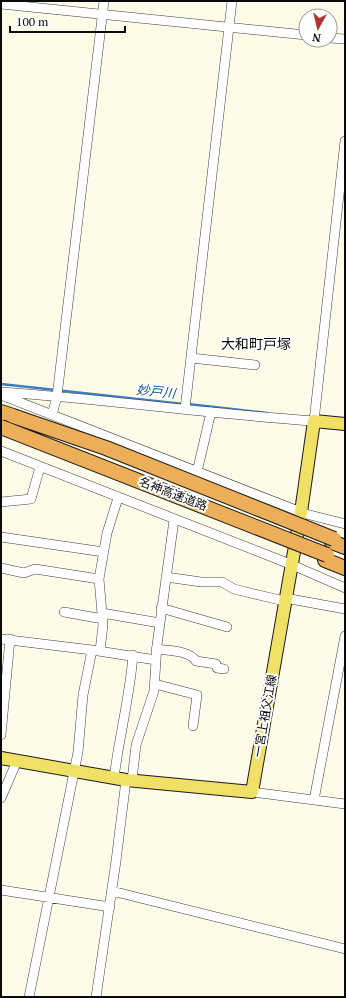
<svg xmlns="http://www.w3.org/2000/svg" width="346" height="998" font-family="'PT Serif','Noto Sans JP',serif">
	<rect width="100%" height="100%" fill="#fefce9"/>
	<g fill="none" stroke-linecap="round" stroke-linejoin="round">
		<path stroke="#3c7ec5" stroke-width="2.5" d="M1,384L183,404
			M188,404L267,413"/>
		<defs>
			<path id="minor" d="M1,4L306,35
				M330,38L345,39
				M191,358L255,365
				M1,392C106,399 209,414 314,421L345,141
				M1,395L306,514L345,524
				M185,409L232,1
				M52,415L57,396L104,1
				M1,451L290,564L345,588
				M197,472L211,412
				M1,502L31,499L40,467
				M1,537L104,552
				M1,568L24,573L35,569L99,579
				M166,577L201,582H222L234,589L284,601
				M285,598L345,609
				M161,608L227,627
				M64,612L103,619
				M102,613L160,623
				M1,639L92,650L156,660
				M156,649C168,651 189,650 196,661L216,664L217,668L224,669
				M100,651L103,625L99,579L107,533L118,498
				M155,684L197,695L193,726
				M1,735L10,639
				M114,778C119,737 130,696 133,655
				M132,780L136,745L154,691L157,645L174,520
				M252,792L345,804
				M1,798L17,761
				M314,800L345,636
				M1,890L110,907
				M112,891L345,949
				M29,997L78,752L83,695L92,650
				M96,997L116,861L126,780"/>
			<path id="major" d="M1,758L126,780L252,792L301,512L314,421L345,424"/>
			<path id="highway" d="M1,412L13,416
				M332,542L345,547
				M325,560L345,568"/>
		</defs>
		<use href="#minor" stroke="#3d3d3d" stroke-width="10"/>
		<use href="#major" stroke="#1b1b1b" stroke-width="14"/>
		<use href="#highway" stroke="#1b1b1b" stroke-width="16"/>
		<use href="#minor" stroke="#fff" stroke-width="9"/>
		<use href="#major" stroke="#f1e066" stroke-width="12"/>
		<use href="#highway" stroke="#ecae58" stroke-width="14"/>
		<defs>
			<path id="highway-bridge" d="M13,416L106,448L334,539
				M1,427L327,555"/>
		</defs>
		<use href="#highway-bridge" stroke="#1b1b1b" stroke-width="16" stroke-linecap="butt"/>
		<use href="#highway-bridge" stroke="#ecae58" stroke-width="14"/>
	</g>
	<g text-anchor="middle" stroke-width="4" stroke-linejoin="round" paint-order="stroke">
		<g font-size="12" fill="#0a0a0a" stroke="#fff">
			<text transform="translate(173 494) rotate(21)" y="4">名神高速道路</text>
			<text transform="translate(265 716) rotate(-80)" y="4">一宮上祖父江線</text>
		</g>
		<g font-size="13" font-style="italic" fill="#1c5194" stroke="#fff">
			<text transform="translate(156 391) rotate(6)" y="5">妙戸川</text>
		</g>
		<g font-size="14" fill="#0a0a0a" stroke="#fff">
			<text x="256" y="349">大和町戸塚</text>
		</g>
	</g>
	<rect width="346" height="998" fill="none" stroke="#0a0a0a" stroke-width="4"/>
	<g transform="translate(318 28) rotate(188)"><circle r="19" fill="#ffffff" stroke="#9d9d9d"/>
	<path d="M0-3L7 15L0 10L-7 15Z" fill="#b2352b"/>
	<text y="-6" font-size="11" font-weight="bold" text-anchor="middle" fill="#0a0a0a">N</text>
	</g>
	<path d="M10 26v6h115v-6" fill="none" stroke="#0a0a0a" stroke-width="2"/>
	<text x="16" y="26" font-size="12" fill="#0a0a0a" stroke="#ffffff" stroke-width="3" paint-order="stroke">100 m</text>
</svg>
